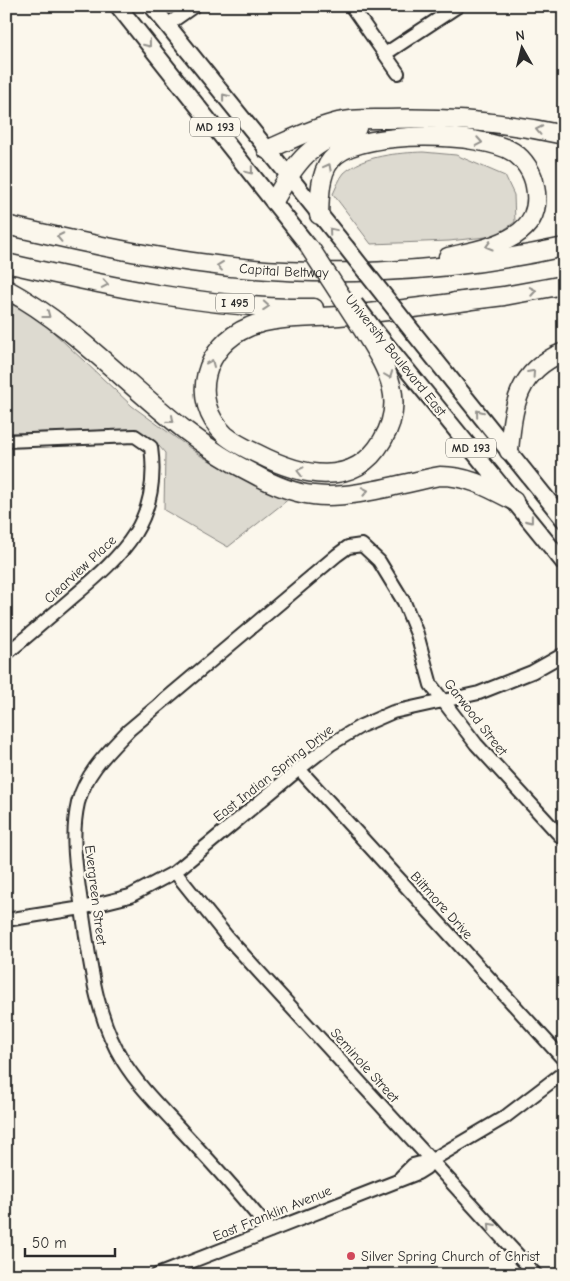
<svg xmlns="http://www.w3.org/2000/svg" width="570" height="1281" font-family="'Comic Neue',sans-serif">
	<rect width="100%" height="100%" fill="#fbf7ec"/>
	<filter id="ink" filterUnits="userSpaceOnUse"><feTurbulence type="fractalNoise" baseFrequency=".02" numOctaves="2"/><feDisplacementMap in="SourceGraphic" scale="10" xChannelSelector="R" yChannelSelector="G"/><feConvolveMatrix kernelMatrix="1 2 1 2 8 2 1 2 1" color-interpolation-filters="sRGB"/></filter>
	<g filter="url(#ink)">
		<path fill="#dddad0" stroke="#84827e" d="M423,152L456,155L505,176L514,195L515,222L495,236L449,241L371,244L333,194C336,188 339,179 344,173C364,155 398,153 423,152Z
			M6,302L36,316L132,406L201,456L259,487L290,498L228,547L164,510L165,453L153,439L136,430L6,433Z"/>
		<g fill="none" stroke-linecap="round" stroke-linejoin="round">
			<defs>
				<path id="minor" d="M351,6L398,73
					M167,25L194,6
					M385,54L458,6
					M6,441L135,436L151,447C161,520 124,554 73,597C51,616 29,635 6,654
					M299,769L564,1060
					M175,872L228,938L536,1275
					M6,920L82,908L130,896L175,872L299,769L331,744L361,726L393,712L479,693L532,672L564,654
					M401,1177L413,1165L432,1160L505,1117L564,1072
					M270,1231C242,1196 212,1163 182,1131C162,1109 139,1087 123,1061C95,1016 90,961 82,909C77,874 70,838 78,803C86,772 108,752 129,730L337,555L348,547L362,545L379,561L404,602L417,634L431,685L476,744L564,840
					M157,1275L418,1173L426,1168L432,1160"/>
				<path id="major" d="M118,6L310,248
					M152,6L346,247
					M413,332L564,520
					M377,333L564,563"/>
				<g id="highway">
					<path d="M267,150C290,140 313,128 338,122C353,118 371,119 387,119C447,117 505,122 564,135"/>
					<path d="M274,201C297,160 310,142 357,128"/>
					<path d="M319,215C320,194 319,169 336,155C366,130 481,132 513,152C524,159 533,173 535,186C546,240 486,248 448,257"/>
					<path id="s1" d="M6,225C68,239 129,253 192,262C314,280 443,274 564,247"/>
					<path d="M6,263C103,285 215,310 314,308"/>
					<path d="M6,289C97,338 159,427 252,473C270,483 292,493 313,495C349,500 403,483 440,476C469,476 489,488 514,501"/>
					<path d="M455,302L504,296L564,285"/>
					<path d="M365,333C387,369 407,400 382,441C353,490 299,475 258,454C247,449 234,443 225,435C188,399 205,345 249,327C273,316 313,318 339,316C382,312 424,307 467,301"/>
					<path d="M509,451C513,405 517,371 564,352"/>
				</g>
			</defs>
			<use href="#minor" stroke="#2b2b2b" stroke-width="16"/>
			<use href="#major" stroke="#2b2b2b" stroke-width="19"/>
			<use href="#highway" stroke="#2b2b2b" stroke-width="21"/>
			<use href="#minor" stroke="#fbf7ec" stroke-width="12"/>
			<use href="#major" stroke="#fbf7ec" stroke-width="15"/>
			<use href="#highway" stroke="#fbf7ec" stroke-width="18"/>
			<defs>
				<path id="major-bridge" d="M346,247L413,332
					M355,304L377,333"/>
				<path id="highway-bridge" d="M310,248L365,333"/>
			</defs>
			<use href="#major-bridge" stroke="#2b2b2b" stroke-width="19" stroke-linecap="butt"/>
			<use href="#highway-bridge" stroke="#2b2b2b" stroke-width="21" stroke-linecap="butt"/>
			<use href="#major-bridge" stroke="#fbf7ec" stroke-width="15"/>
			<use href="#highway-bridge" stroke="#fbf7ec" stroke-width="18"/>
		</g>
		<defs><path id="oneway-chevron" d="M-2-3.5L2.5 0L-2 3.5" fill="none" stroke-width="1.6" stroke-linecap="round" stroke-linejoin="round" transform="scale(1.25)"/></defs>
		<g stroke="#93918c">
			<use href="#oneway-chevron" transform="translate(148 44) rotate(51)"/>
			<use href="#oneway-chevron" transform="translate(225 97) rotate(-128)"/>
			<use href="#oneway-chevron" transform="translate(539 130) rotate(-168)"/>
			<use href="#oneway-chevron" transform="translate(479 142) rotate(10)"/>
			<use href="#oneway-chevron" transform="translate(328 167) rotate(-62)"/>
			<use href="#oneway-chevron" transform="translate(250 171) rotate(51)"/>
			<use href="#oneway-chevron" transform="translate(332 231) rotate(-130)"/>
			<use href="#oneway-chevron" transform="translate(60 237) rotate(-168)"/>
			<use href="#oneway-chevron" transform="translate(489 246) rotate(164)"/>
			<use href="#oneway-chevron" transform="translate(220 266) rotate(-173)"/>
			<use href="#oneway-chevron" transform="translate(105 284) rotate(10)"/>
			<use href="#oneway-chevron" transform="translate(533 291) rotate(-10)"/>
			<use href="#oneway-chevron" transform="translate(266 306) rotate(4)"/>
			<use href="#oneway-chevron" transform="translate(47 315) rotate(37)"/>
			<use href="#oneway-chevron" transform="translate(211 363) rotate(-66)"/>
			<use href="#oneway-chevron" transform="translate(532 373) rotate(-48)"/>
			<use href="#oneway-chevron" transform="translate(389 375) rotate(69)"/>
			<use href="#oneway-chevron" transform="translate(479 413) rotate(-129)"/>
			<use href="#oneway-chevron" transform="translate(171 420) rotate(41)"/>
			<use href="#oneway-chevron" transform="translate(300 471) rotate(-166)"/>
			<use href="#oneway-chevron" transform="translate(365 491) rotate(-11)"/>
			<use href="#oneway-chevron" transform="translate(530 520) rotate(52)"/>
			<use href="#oneway-chevron" transform="translate(491 1226) rotate(-132)"/>
		</g>
	</g>
	<circle fill="#d1495b" stroke="#fbf7ec" stroke-width="2" cx="351" cy="1256" r="5"/>
	<g text-anchor="middle" stroke-width="4.5" stroke-linejoin="round" paint-order="stroke">
		<g fill="#fbf7ec" stroke="#696865" stroke-width="1">
			<rect x="190" y="117.5" width="50" height="19" rx="4"/>
			<rect x="216" y="293.5" width="38" height="19" rx="4"/>
			<rect x="446" y="438.5" width="50" height="19" rx="4"/>
		</g>
		<g font-size="12" font-weight="bold" fill="#2b2b2b">
			<text x="215" y="131">MD 193</text>
			<text x="235" y="307">I 495</text>
			<text x="471" y="452">MD 193</text>
		</g>
		<g font-size="14" fill="#2b2b2b" stroke="#fbf7ec">
			<text dy="5" stroke="none"><textPath href="#s1" startOffset="282">Capital Beltway</textPath></text>
			<text transform="translate(396 355) rotate(51)" y="5">University Boulevard East</text>
			<text transform="translate(80 569) rotate(-43)" y="5">Clearview Place</text>
			<text transform="translate(476 717) rotate(52)" y="5">Garwood Street</text>
			<text transform="translate(273 773) rotate(-38)" y="5">East Indian Spring Drive</text>
			<text transform="translate(96 895) rotate(83)" y="5">Evergreen Street</text>
			<text transform="translate(442 905) rotate(48)" y="5">Biltmore Drive</text>
			<text transform="translate(365 1065) rotate(48)" y="5">Seminole Street</text>
			<text transform="translate(272 1213) rotate(-22)" y="5">East Franklin Avenue</text>
		</g>
		<g font-size="14" fill="#2b2b2b" stroke="#fbf7ec" text-anchor="start">
			<text x="361" y="1261">Silver Spring Church of Christ</text>
		</g>
	</g>
	<rect width="570" height="1281" fill="none" stroke="#fbf7ec" stroke-width="25"/>
	<rect x="12" y="12" width="545" height="1256" fill="none" stroke="#2b2b2b" stroke-width="2" filter="url(#ink)"/>
	<g transform="translate(522 48) rotate(352)" stroke="#fbf7ec" stroke-width="4" paint-order="stroke">
	<path d="M0-4L9 19L0 12L-9 19Z" fill="#2b2b2b"/>
	<text y="-8" font-size="14" font-weight="bold" text-anchor="middle" fill="#2b2b2b">N</text>
	</g>
	<path d="M25 1248v8h90v-8" fill="none" stroke="#2b2b2b" stroke-width="2.5"/>
	<text x="32" y="1248" font-size="15" fill="#2b2b2b" stroke="#fbf7ec" stroke-width="4" paint-order="stroke">50 m</text>
</svg>
